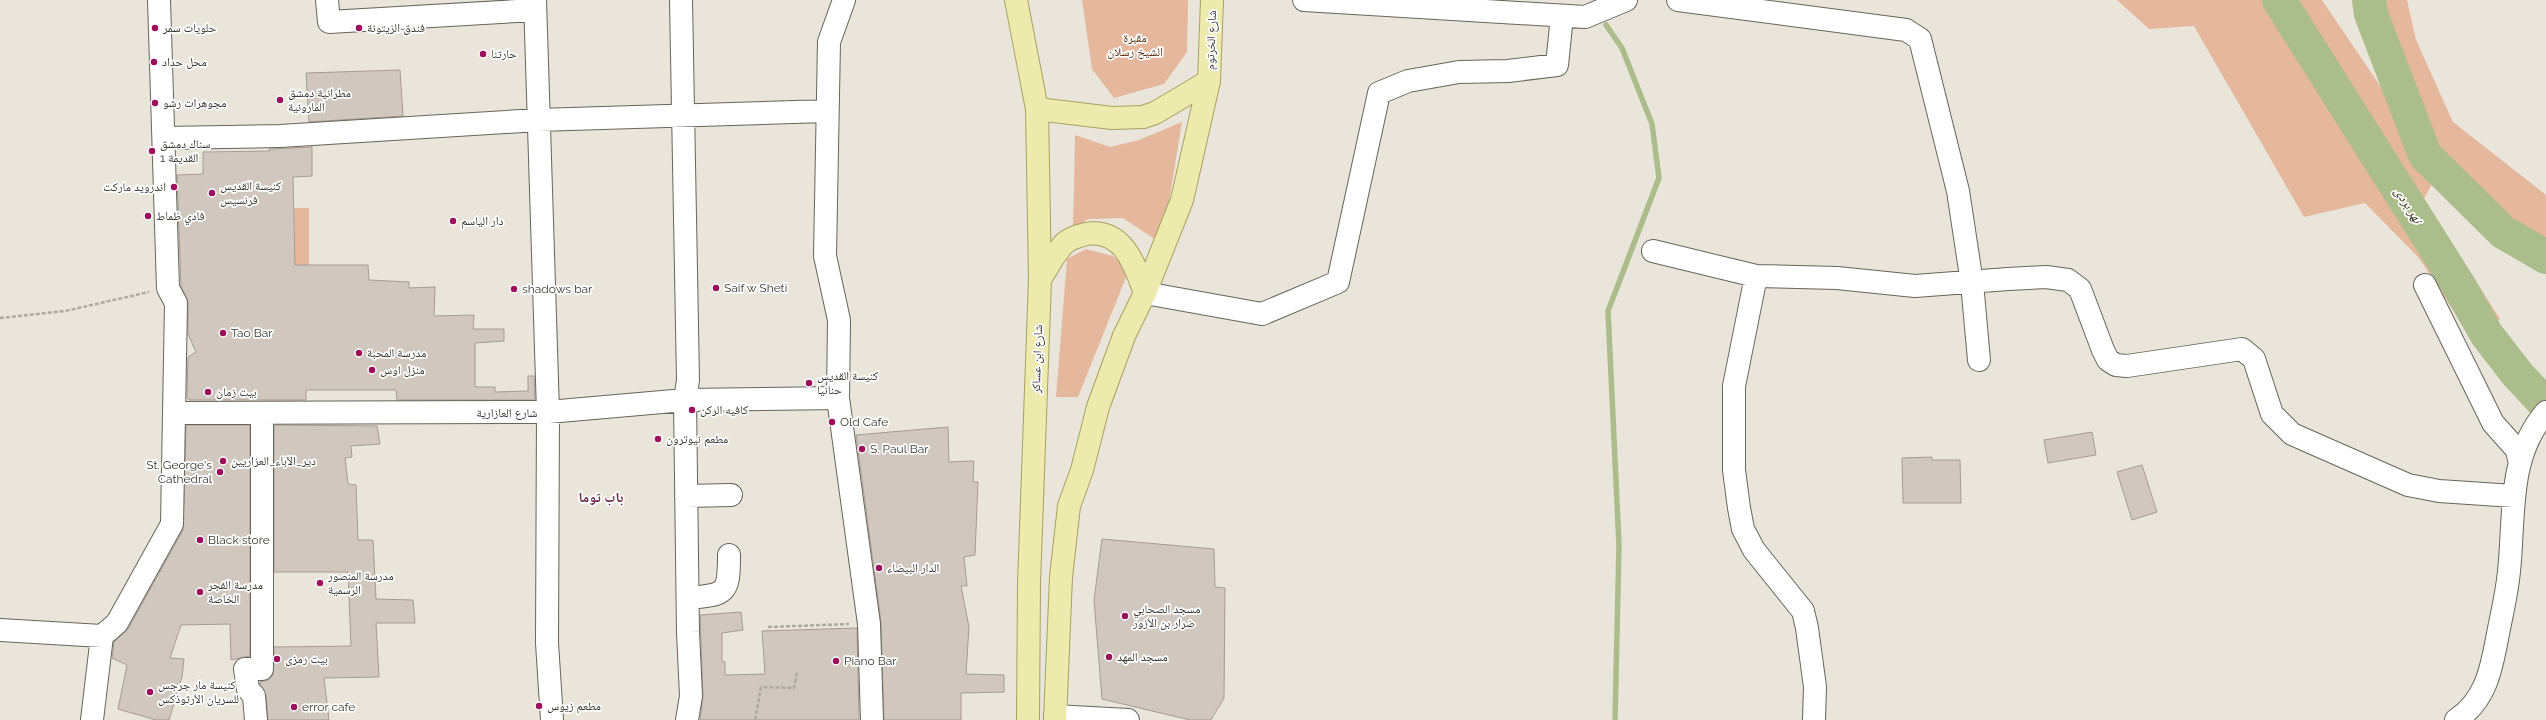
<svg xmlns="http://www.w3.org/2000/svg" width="2546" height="720" font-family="Raleway,'Noto Naskh Arabic',sans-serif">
	<rect width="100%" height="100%" fill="#eae5da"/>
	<path fill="#e5b79d" d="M1082,0H1188L1187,52L1164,84L1114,98L1092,69Z
		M2117,0H2322L2387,96L2355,0H2407L2416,40L2453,122L2546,195V243L2522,231L2444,162L2424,199L2500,319L2473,341L2419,258L2365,203L2304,217L2194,26L2149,29Z
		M1182,122L1162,244L1123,218L1088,219L1073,229L1075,135L1110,147L1139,140Z
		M294,208H309V274L285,280L284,248L295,247Z
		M1086,249L1113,256L1129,270L1078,397H1056L1067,259Z"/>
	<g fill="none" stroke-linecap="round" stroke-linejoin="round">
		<path stroke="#abbd8b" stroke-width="5.5" d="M1606,25L1622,48L1652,124L1659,178L1608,311L1619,545L1615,720"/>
		<path stroke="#abbd8b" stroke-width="34" d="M2279,0L2458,284L2487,335L2518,375L2546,405
			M2369,0L2371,14L2425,155L2503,232L2546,257"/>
	</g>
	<path fill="#d0c7be" stroke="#a59c94" d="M400,70L403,116L309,122L306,73Z
		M312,147V176L293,177L295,265H368L369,280L409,282V288L435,287L434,316L474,315L473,329H504V341L475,343V387H495V392L528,391V376H534L535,400H397L396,390H306V400H189L187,397L188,357L196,352L188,334V303L181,286L177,175L203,174V152L270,151L269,149Z
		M186,425H250V656L231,660L230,624L181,625L170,658L184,659L182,677L169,720H156L118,709L127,665L112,658L114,642L128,629L183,530Z
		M274,425L377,426L380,444L351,446L352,457L345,458L348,484L356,485L358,540H373L376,599L413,600L415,623H376L379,677L324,678L329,720H268L266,695L260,684V682L268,680L273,675L274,647L351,646L348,572H274Z
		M948,427L949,462L974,461L973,482H978L975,555L964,557L967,586H961L969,627L966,674L1004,675V692L961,693V720H884L881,622L856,435Z
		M2092,432L2096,455L2048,463L2044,440Z
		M1932,457V460H1960L1961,503H1903L1902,458Z
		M2142,465L2157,512L2132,520L2117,472Z
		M1102,539L1214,549L1215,587L1225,588L1224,698L1211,720H1190L1102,699L1094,600Z
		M741,612L743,630L722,633V661L725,662V675L765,674L762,631L857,628L859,720H700L703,696L700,615Z"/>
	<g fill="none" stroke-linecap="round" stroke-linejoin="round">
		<defs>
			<path id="minor" d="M327,0L329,22L534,10
				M535,0L548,412L547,643L552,720
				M681,0L688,380L685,400L688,632L691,696L687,720
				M844,0L829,42L825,256L839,320L838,398L869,624L872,720
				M1304,0L1585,17L1626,0
				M1678,0L1906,30L1920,39L1958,191L1972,283L1979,360
				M165,138L280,136L538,120L826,111
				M1653,251L1756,276L1837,278L1915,286L2008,279L2046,277L2068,280L2080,289L2103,350L2108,360L2116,365L2127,366L2242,349L2254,359L2272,414L2292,434L2408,485L2439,491L2514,496
				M1756,276L1734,386V470L1739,508L1743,529L1754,550L1803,611L1807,628L1815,687L1814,720
				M2425,285L2493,423L2517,450L2519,460
				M1145,293L1262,314L1338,282L1379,93L1408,81L1459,72L1508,71L1557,65L1562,16
				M174,413L548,412L685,400L838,398
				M686,496L731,495
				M688,598C727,595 729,593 729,555
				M0,630L102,636
				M1055,716L1128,720
				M92,720L102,636L117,623L172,524L176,303L168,288L159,0
				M256,720L254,696L248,689L245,669H262V414
				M2456,720C2485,701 2491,671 2497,639C2501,617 2507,594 2509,571C2515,516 2507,457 2546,412"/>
			<path id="major" d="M1016,0L1037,109L1040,279L1029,583L1028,720
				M1037,109L1112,118L1143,117L1155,113L1209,81
				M1040,279C1047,269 1053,256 1062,246C1067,239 1078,236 1086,234C1124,228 1135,266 1145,293
				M1055,720L1061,577L1069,506L1082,470L1098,407L1124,336L1145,293L1182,200L1209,81L1212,0"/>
		</defs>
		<use href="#minor" stroke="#68645a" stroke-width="24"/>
		<use href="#major" stroke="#a6a25f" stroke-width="24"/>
		<path stroke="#aeaaa1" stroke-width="2.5" stroke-dasharray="4 2" stroke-linecap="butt" d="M0,318L65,311L149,292
			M768,627L849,624
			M755,720L761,687L794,688L797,673"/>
		<use href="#minor" stroke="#fff" stroke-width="22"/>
		<use href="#major" stroke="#edeaad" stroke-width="22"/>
	</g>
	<g fill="#9d0f5d" stroke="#fff" stroke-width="1.5">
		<circle cx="155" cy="28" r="4"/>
		<circle cx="359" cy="28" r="4"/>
		<circle cx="483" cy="54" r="4"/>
		<circle cx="154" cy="62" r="4"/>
		<circle cx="280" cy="100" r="4"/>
		<circle cx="155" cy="103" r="4"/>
		<circle cx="152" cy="151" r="4"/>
		<circle cx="174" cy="187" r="4"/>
		<circle cx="212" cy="193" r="4"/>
		<circle cx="148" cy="216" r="4"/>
		<circle cx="453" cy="221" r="4"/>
		<circle cx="716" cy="288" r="4"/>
		<circle cx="514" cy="289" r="4"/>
		<circle cx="223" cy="333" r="4"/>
		<circle cx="359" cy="353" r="4"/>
		<circle cx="372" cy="370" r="4"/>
		<circle cx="809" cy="383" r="4"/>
		<circle cx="208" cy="392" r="4"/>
		<circle cx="692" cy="410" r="4"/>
		<circle cx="832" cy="422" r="4"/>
		<circle cx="658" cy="439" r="4"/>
		<circle cx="862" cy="449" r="4"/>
		<circle cx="223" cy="461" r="4"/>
		<circle cx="220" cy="472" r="4"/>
		<circle cx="200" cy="540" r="4"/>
		<circle cx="879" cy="568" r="4"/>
		<circle cx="320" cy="583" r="4"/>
		<circle cx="200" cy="592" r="4"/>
		<circle cx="1125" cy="616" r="4"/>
		<circle cx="1109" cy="657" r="4"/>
		<circle cx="277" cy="659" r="4"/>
		<circle cx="836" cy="661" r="4"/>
		<circle cx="150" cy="692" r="4"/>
		<circle cx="539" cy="706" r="4"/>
		<circle cx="294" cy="707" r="4"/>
	</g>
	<g text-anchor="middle" stroke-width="3.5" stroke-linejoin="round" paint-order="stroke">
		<g font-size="12" fill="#393733" stroke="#fff" text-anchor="start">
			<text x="163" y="32">حلويات سمر</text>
			<text x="367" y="32">فندق الزيتونة</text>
			<text x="491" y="58">حارتنا</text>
			<text x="162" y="66">محل حداد</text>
			<text x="288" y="97">مطرانية دمشق<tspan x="288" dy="14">المارونية</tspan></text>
			<text x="163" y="107">مجوهرات رشو</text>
			<text x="160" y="148">سناك دمشق<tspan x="160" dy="14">القديمة 1</tspan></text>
			<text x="220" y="190">كنيسة القديس<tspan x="220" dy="14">فرنسيس</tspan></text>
			<text x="166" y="191" text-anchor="end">اندرويد ماركت</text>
			<text x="156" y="220">فادي ظماط</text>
			<text x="461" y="225">دار الياسم</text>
			<text x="724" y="292">Saif w Sheti</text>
			<text x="522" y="293">shadows bar</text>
			<text x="231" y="337">Tao Bar</text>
			<text x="367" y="357">مدرسة المحبة</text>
			<text x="380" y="374">منزل اوس</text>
			<text x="817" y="380">كنيسة القديس<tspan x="817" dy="14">حنانيا</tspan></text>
			<text x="216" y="396">بيت زمان</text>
			<text x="700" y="414">كافيه الركن</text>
			<text x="840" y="426">Old Cafe</text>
			<text x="666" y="443">مطعم نيوترون</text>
			<text x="870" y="453">S. Paul Bar</text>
			<text x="231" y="465">دير_الآباء_العزاريين</text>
			<text x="212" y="469" text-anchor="end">St. George's<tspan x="212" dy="14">Cathedral</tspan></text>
			<text x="208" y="544">Black store</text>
			<text x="887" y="572">الدار البيضاء</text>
			<text x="328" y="580">مدرسة المنصور<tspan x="328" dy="14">الرسمية</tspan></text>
			<text x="208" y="589">مدرسة الفجر<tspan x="208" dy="14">الخاصة</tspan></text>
			<text x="1133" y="613">مسجد الصحابي<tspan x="1133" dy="14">ضرار بن الأزور</tspan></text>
			<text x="1117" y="661">مسجد المهد</text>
			<text x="285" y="663">بيت رمزى</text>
			<text x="844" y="665">Piano Bar</text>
			<text x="158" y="689">كنيسة مار جرجس<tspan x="158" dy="14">للسريان الأرثوذكس</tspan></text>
			<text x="547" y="710">مطعم زيوس</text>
			<text x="302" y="711">error cafe</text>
		</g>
		<g font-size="12" fill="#592a09" stroke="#fff">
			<text x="1135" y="42">مقبرة<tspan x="1135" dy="14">الشيخ رسلان</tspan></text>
		</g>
		<g font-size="12" fill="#393733" stroke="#fff">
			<text transform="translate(1211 40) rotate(-88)" y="4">شارع الخرتوم</text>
			<text transform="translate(1037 359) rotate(-88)" y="4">شارع ابن عساكر</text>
			<text x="507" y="417">شارع العازارية</text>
		</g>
		<g font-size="13" font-style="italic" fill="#25310a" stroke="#fff">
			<text transform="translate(2409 205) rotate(58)" y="5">نهر بردى</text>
		</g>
		<g font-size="14" font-weight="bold" fill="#692745" stroke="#fff">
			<text x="601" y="502">باب توما</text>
		</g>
	</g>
</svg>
